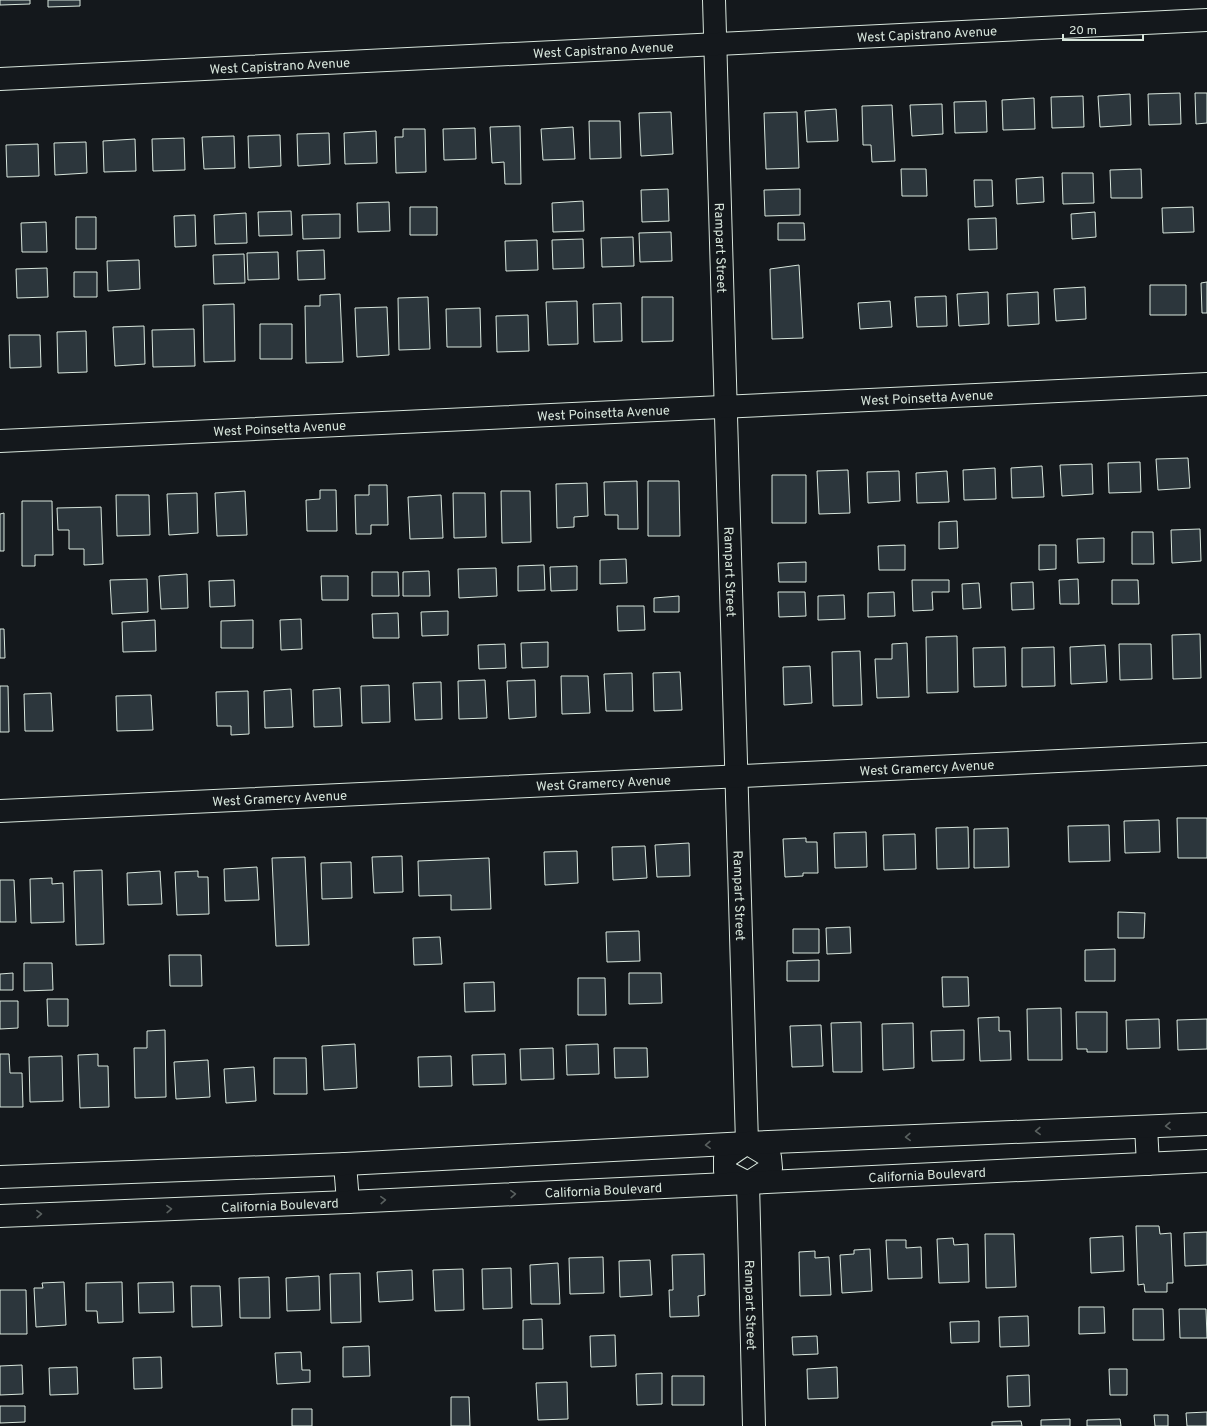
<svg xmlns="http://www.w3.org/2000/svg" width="1207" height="1426" font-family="Overpass,sans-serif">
	<rect width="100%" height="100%" fill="#14181c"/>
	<path fill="#2c363c" stroke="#d8e6dc" d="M0,0H30V4L0,5Z
		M48,0H80V6L48,7Z
		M1180,93L1181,124L1149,125L1148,94Z
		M1195,93H1207V123L1196,124Z
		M1130,94L1131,125L1100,127L1098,96Z
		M1083,96L1084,127L1052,128L1051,97Z
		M1034,98L1035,129L1003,130L1002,100Z
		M986,101L987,132L955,133L954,102Z
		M942,104L943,134L912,136L910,105Z
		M892,105L895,161L872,162L871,145H863L862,106Z
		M836,109L838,141L807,142L805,111Z
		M671,112L673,154L641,156L639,113Z
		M797,112L799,168L766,169L764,113Z
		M589,121H620L621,158L590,159Z
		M520,126L521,184H505L504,162L492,163L490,127Z
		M573,127L575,159L543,160L541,129Z
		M475,128L476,159L444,160L443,129Z
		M403,129H425L426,172L396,173L395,137H403Z
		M376,131L377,163L345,164L344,133Z
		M329,133L330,164L298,166L297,134Z
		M280,135L281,166L249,168L248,136Z
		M234,136L235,168L204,169L202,137Z
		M184,138L185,170L153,171L152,139Z
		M135,139L136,171L104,172L103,141Z
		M86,142L87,173L55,175L54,143Z
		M38,144L39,176L7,177L6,145Z
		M901,169H926L927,196H902Z
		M1141,169L1142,198H1111L1110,170Z
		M1062,173H1093L1094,203L1063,204Z
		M1043,177L1044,202L1017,204L1016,179Z
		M974,180H992L993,206L975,207Z
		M668,189L669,221L642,222L641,190Z
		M800,189V215L765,216L764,190Z
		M583,201L584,231L553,232L552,203Z
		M389,202L390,231L358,232L357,203Z
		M410,207H437V235H410Z
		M1193,207L1194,232L1163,233L1162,208Z
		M291,211L292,235L259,236L258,212Z
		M1095,212L1096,237L1072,239L1071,214Z
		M246,213L247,243L215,244L214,215Z
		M340,214V238L303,239L302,215Z
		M195,215L196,246L175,247L174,216Z
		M76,217H96V249H76Z
		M996,218L997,249L969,250L968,219Z
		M46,222L47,252H22L21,223Z
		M778,223H804L805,240H778Z
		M671,232L672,261L640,262L639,233Z
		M633,237L634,266L602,267L601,238Z
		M583,239L584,268L553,269L552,240Z
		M537,240L538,270L506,271L505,241Z
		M324,250L325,279L298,280L297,251Z
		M278,252L279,279L248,280L247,253Z
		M244,254L245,283L214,284L213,255Z
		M139,260L140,289L108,291L107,261Z
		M799,265L803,338L772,339L770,269Z
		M47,268L48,297L17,298L16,269Z
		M74,272H97V297H74Z
		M1207,282V313H1202L1201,283Z
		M1150,285H1186V315H1150Z
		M1085,287L1086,319L1056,321L1054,289Z
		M988,292L989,324L959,326L957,294Z
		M1038,292L1039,324L1008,326L1007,294Z
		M340,294L343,362L306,363L305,306H320V295Z
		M946,296L947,326L917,327L915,297Z
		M428,297L430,349L399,350L398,298Z
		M642,297H673V341L642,342Z
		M577,301L578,344L548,345L546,302Z
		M890,301L892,327L860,329L858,303Z
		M621,303L622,341L594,342L593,304Z
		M234,304L235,361L204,362L203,305Z
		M387,307L389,355L357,357L355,308Z
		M480,308L481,347H447L446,309Z
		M528,315L529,351L497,352L496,316Z
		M260,324H292V359H260Z
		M144,326L145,364L115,366L113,327Z
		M194,329L195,366L153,367L152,330Z
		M86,331L87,372L58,373L57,332Z
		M9,335H40L41,367L10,368Z
		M1188,458L1190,488L1158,490L1156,459Z
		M1140,462L1141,492L1109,493L1108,463Z
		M1092,464L1093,494L1062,496L1060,465Z
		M1042,466L1044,497L1012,498L1011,468Z
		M995,468L996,499L964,500L963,470Z
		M848,470L850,513L819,514L817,471Z
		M899,471L900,501L868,503L867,472Z
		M947,471L949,502L917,503L916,473Z
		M772,475H806V523H772Z
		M637,481L638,529H618V515H605L604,482Z
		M648,481H679L680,536H648Z
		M587,483L588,516L574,517V527L557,528L556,484Z
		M369,485H387L388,525H371V534H356L355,495H369Z
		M320,490H336L337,531H307L306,500L320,499Z
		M245,491L247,535L217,536L215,493Z
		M501,491H530L531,542L502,543Z
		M197,493L198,533L169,535L167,494Z
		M453,493H485L486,537L454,538Z
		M116,495H149L150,535L117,536Z
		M441,495L443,538L410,539L408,497Z
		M22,501H52L53,555H35V566H22Z
		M101,507L103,564L84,565V549H69V530H58L57,508Z
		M4,513V551H0V514Z
		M957,521L958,548L939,549V522Z
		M1200,529L1201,561L1172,563L1171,530Z
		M1132,532H1153L1154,564H1132Z
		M1104,538V562L1078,563L1077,539Z
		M905,545V570H879L878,546Z
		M1039,545H1056V569L1039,570Z
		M626,559L627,583L600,584V560Z
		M806,562V582H779L778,563Z
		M544,565L545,590L518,591V566Z
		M577,566V590L551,591L550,567Z
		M496,568L497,596L459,598L458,569Z
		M429,571L430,596H403V572Z
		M372,572H398L399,596H372Z
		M187,574L188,608L161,609L159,576Z
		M321,576H348V600H322Z
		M147,579L148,612L112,614L110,580Z
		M1078,579L1079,604H1060L1059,580Z
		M234,580L235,606L210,607L209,581Z
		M912,580H949V592H932L933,610L913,611Z
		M1112,580H1138L1139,604H1112Z
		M1033,582L1034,609L1012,610L1011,583Z
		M979,583L981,608L963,609L962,584Z
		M778,592H805L806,616L779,617Z
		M894,592L895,616L868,617V593Z
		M844,595L845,619L818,620V596Z
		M679,596V612H654V598Z
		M617,606H644L645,630L618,631Z
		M448,611V635L422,636L421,612Z
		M398,613L399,638H373L372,614Z
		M301,619L302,649L281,650L280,620Z
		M155,620L156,651L123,652L122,622Z
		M253,620V648H221V621Z
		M0,629H4L5,658H0Z
		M1200,634L1201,678L1173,679L1172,635Z
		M957,636L958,692L927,693L926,637Z
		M548,642V667L522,668L521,643Z
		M907,643L909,697L877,698L875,659H892V644Z
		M505,644L506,668L479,669L478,645Z
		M1119,644H1151L1152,679L1120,680Z
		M1105,645L1107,682L1071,684L1070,647Z
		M1005,647L1006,686L974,687L973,648Z
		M1054,647L1055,686L1022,687V648Z
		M860,651L862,705L833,706L832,652Z
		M810,666L812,703L784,705L783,667Z
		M680,672L682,710L654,711L653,673Z
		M632,673L633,711H606L604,674Z
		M561,676H588L590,713L562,714Z
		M485,680L487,718L459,719L458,681Z
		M535,680L536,717L509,719L507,681Z
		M441,682L442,719L415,720L413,683Z
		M389,685L390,722L362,723L361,686Z
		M0,686H8L9,732H0Z
		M340,688L342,726L314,727L313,690Z
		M291,689L293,727L265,728L264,691Z
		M248,691L249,734L231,735V726H217L216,692Z
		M51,693L53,731H25L24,694Z
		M151,695L153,730L117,731L116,696Z
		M1177,818H1207V858H1178Z
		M1159,820L1160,852L1125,853L1124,821Z
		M1109,825L1110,861L1069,862L1068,826Z
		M968,827L969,868L937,869L936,828Z
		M1008,828L1009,867L974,868V829Z
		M866,832L867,867L835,868L834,833Z
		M915,834L916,869L884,870L883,835Z
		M806,838V842H817L818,873H803V876L785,877L783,839Z
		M689,843L690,876L657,877L655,845Z
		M645,846L647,878L613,880L612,847Z
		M577,851L578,883L545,885L544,852Z
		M402,856L403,892L374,893L372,857Z
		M305,857L309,945L276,946L272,858Z
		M489,858L491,909L451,910V895L419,896L418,861Z
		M351,862L352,898L322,899L321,863Z
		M257,867L259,900L225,901L224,869Z
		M102,870L104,944L76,945L74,871Z
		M160,871L162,904L128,905L127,873Z
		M198,871V877H208L209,914L177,915L175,872Z
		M52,878V884L63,883L64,922L31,923L30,879Z
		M0,880H14L16,922H0Z
		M1118,912L1145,913L1144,938H1118Z
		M850,927L851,953L827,954L826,928Z
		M793,929H819V953H793Z
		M639,931L640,961L607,962L606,932Z
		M440,937L442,964L414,965L413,938Z
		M1115,949V981H1085V950Z
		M169,955H201L202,986H170Z
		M819,960V981H787V961Z
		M24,963H52L53,990L24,991Z
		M13,973V990H0V974Z
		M629,973H661L662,1003L629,1004Z
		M942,977H968L969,1006L943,1007Z
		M578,978H605L606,1015H578Z
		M494,982L495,1011L465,1012L464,983Z
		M47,999H68V1026H48Z
		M0,1001H18V1028L0,1029Z
		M1061,1008L1062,1060H1028L1027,1009Z
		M1076,1012H1107V1052H1087V1049H1077Z
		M999,1017V1031H1010L1011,1060L980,1061L978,1018Z
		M1159,1019L1160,1048L1127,1049L1126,1020Z
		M1207,1019V1049L1178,1050L1177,1020Z
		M861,1022L862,1072H833L831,1023Z
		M913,1023L914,1068L883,1070L882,1024Z
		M821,1025L823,1066L792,1067L790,1026Z
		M165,1030L166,1097L135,1098L134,1048H147V1031Z
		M964,1030V1060L932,1061L931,1031Z
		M355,1044L357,1088L324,1090L322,1046Z
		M598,1044L599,1074L567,1075L566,1045Z
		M553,1048L554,1079L521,1080L520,1049Z
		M614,1048H647L648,1077L615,1078Z
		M0,1054H9L10,1073H22L23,1107H0Z
		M98,1054V1066H108L109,1107L80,1108L78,1055Z
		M505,1054L506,1084L473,1085L472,1055Z
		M62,1056L63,1101L30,1102L29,1057Z
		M451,1056L452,1086L419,1087L418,1057Z
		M274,1058H306L307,1094H274Z
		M208,1060L210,1097L176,1099L174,1062Z
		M254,1067L256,1101L226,1103L224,1069Z
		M1136,1226H1159L1160,1234L1171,1233L1173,1283H1167V1292H1145L1144,1284L1138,1285Z
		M1207,1232V1265L1185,1266L1184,1233Z
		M985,1234H1014L1016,1287L986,1288Z
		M1123,1236L1124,1271L1091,1273L1090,1238Z
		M953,1238L954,1245L968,1244L969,1282L939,1283L937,1239Z
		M886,1240H906V1248L921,1247L922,1278L888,1279Z
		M870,1249L872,1291L842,1293L840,1255L854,1254V1250Z
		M815,1251V1258L829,1257L831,1295L800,1296L799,1252Z
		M704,1254L705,1295L698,1296L699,1316L670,1317L669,1290H673L672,1255Z
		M603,1257L604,1293L570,1294L569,1258Z
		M650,1260L652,1295L620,1297L619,1261Z
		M558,1263L560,1304H531L530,1265Z
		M511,1268L512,1308L483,1309L482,1269Z
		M463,1269L464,1310L435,1311L433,1270Z
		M412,1270L413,1300L379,1302L377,1272Z
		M360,1273L361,1322L331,1323L330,1274Z
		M319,1276L320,1310L287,1311L286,1278Z
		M269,1277L270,1318H240L239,1278Z
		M64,1282L66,1325L36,1327L34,1288H43L42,1283Z
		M122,1282L123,1322L98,1323L97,1311H86V1283Z
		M173,1282L174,1312L139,1313L138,1283Z
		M191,1286H220L222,1326L192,1327Z
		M0,1290H26L27,1334H0Z
		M1079,1307H1104L1105,1333L1079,1334Z
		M1133,1309H1163L1164,1340H1133Z
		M1179,1309H1206L1207,1338H1180Z
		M1028,1316L1029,1346L1000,1347L999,1317Z
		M542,1319L543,1349H523V1320Z
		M979,1321V1342L951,1343L950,1322Z
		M615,1335L616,1366L591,1367L590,1336Z
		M817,1336L818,1354L793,1355L792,1337Z
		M369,1346L370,1376L343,1377V1347Z
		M301,1352L302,1370H310V1382L277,1384L275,1353Z
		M161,1357L162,1388L134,1389L133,1358Z
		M22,1365L23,1394L0,1395V1366Z
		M77,1367L78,1394L50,1395L49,1368Z
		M837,1367L838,1398L808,1399L807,1369Z
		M1109,1369H1127V1395H1110Z
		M662,1373V1404L637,1405L636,1374Z
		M1029,1375L1030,1406L1008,1407L1007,1376Z
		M672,1376H704V1405H672Z
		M567,1382L568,1419L538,1420L536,1383Z
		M451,1397H469L470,1426H451Z
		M0,1406H25V1422L0,1423Z
		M292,1409H312V1426H292Z
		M1207,1412V1426H1187L1186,1413Z
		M1154,1415H1168V1426H1155Z
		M1070,1419V1426H1041V1420Z
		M1120,1419L1121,1426H1087V1420Z
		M1021,1421L1022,1426H992V1422Z"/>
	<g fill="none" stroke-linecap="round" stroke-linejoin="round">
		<defs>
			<g id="minor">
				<path id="s1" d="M714,0L747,1143"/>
				<path id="s2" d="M0,79L1207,20"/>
				<path id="s3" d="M0,441L1207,384"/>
				<path id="s4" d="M0,811L1207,754"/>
				<path d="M1146,1127L1148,1164"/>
				<path d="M747,1143L770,1157L771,1168L748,1183"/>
				<path d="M747,1143L725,1158V1171L748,1183"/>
				<path d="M345,1164L348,1202"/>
				<path d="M0,1177L345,1164L747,1143L1207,1124"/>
				<path id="s5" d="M748,1183L754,1426"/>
				<path id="s6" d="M0,1216L348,1202L1207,1161"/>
			</g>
		</defs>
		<use href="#minor" stroke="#d8e6dc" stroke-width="24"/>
		<use href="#minor" stroke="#14181c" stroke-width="22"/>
	</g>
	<defs><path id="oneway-chevron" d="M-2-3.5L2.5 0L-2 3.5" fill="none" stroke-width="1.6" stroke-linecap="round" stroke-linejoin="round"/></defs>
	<g stroke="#59605f">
		<use href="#oneway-chevron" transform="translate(1168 1126) rotate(177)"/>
		<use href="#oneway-chevron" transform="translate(1038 1131) rotate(178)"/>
		<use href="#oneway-chevron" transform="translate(908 1137) rotate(178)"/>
		<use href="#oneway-chevron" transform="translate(708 1145) rotate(177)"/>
		<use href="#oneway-chevron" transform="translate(513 1194) rotate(-3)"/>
		<use href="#oneway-chevron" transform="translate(383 1200) rotate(-3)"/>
		<use href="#oneway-chevron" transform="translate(169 1209) rotate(-2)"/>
		<use href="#oneway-chevron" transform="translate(39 1214) rotate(-2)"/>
	</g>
	<g text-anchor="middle" stroke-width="3" stroke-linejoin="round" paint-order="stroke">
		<g font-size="13" fill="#d8e6dc" stroke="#14181c">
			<text dy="5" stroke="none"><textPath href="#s2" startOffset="928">West Capistrano Avenue</textPath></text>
			<text dy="5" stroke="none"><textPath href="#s2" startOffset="604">West Capistrano Avenue</textPath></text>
			<text dy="5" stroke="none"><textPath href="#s2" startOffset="280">West Capistrano Avenue</textPath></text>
			<text dy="5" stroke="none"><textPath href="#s1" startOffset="248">Rampart Street</textPath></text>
			<text dy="5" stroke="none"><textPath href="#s3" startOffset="928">West Poinsetta Avenue</textPath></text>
			<text dy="5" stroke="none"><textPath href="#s3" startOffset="604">West Poinsetta Avenue</textPath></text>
			<text dy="5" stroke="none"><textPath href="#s3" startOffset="280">West Poinsetta Avenue</textPath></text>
			<text dy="5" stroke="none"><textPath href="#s1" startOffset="572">Rampart Street</textPath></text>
			<text dy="5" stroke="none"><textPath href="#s4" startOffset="928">West Gramercy Avenue</textPath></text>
			<text dy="5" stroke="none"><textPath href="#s4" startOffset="604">West Gramercy Avenue</textPath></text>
			<text dy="5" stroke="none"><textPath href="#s4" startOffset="280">West Gramercy Avenue</textPath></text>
			<text dy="5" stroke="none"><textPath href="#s1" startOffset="896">Rampart Street</textPath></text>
			<text dy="5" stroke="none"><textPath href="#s6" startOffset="928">California Boulevard</textPath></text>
			<text dy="5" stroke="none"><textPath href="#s6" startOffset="604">California Boulevard</textPath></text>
			<text dy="5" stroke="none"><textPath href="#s6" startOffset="280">California Boulevard</textPath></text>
			<text dy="5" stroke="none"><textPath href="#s5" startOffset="122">Rampart Street</textPath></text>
		</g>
	</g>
	<path d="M1063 34v6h80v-6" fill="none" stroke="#d8e6dc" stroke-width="2"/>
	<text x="1069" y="34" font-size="12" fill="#d8e6dc" stroke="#14181c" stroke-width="3" paint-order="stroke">20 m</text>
</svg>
